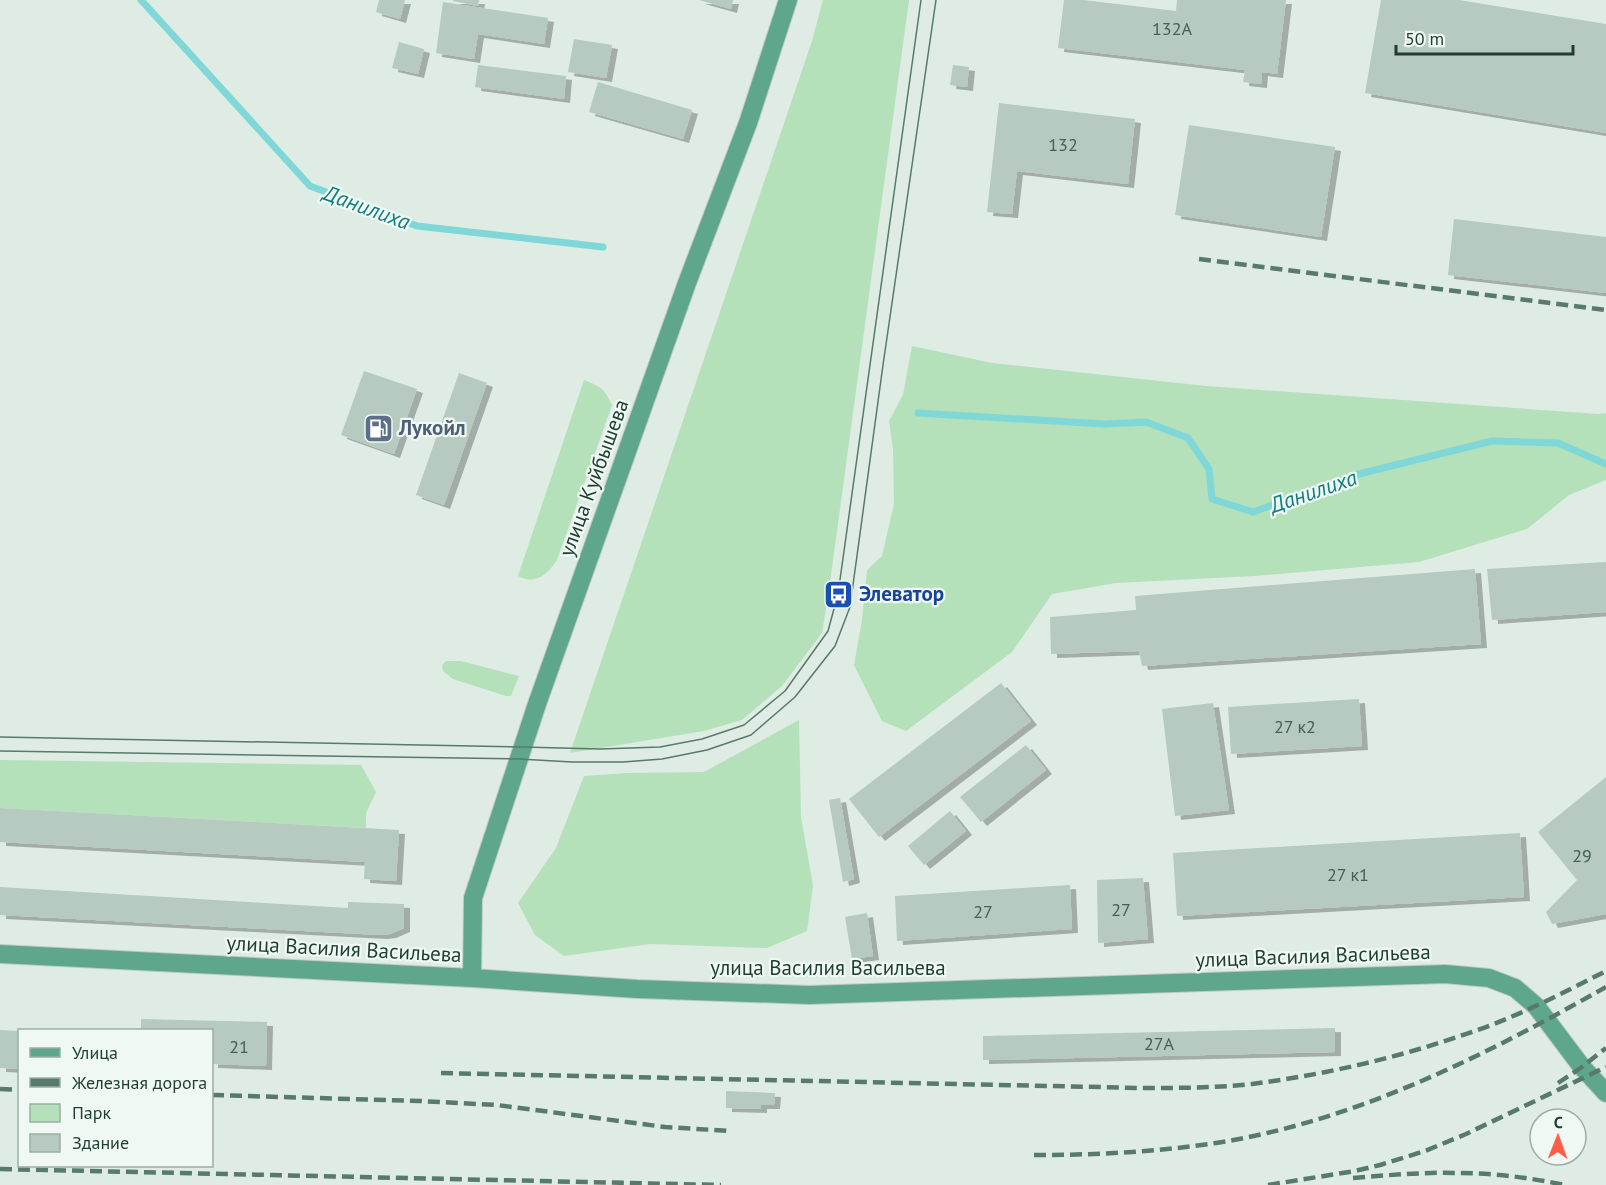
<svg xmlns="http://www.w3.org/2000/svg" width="1606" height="1185" font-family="'PT Sans',sans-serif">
	<defs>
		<filter id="shadow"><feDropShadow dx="6" dy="4" stdDeviation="0" flood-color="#0004"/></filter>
	</defs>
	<rect width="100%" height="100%" fill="#deece4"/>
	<path fill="#b4e0ba" d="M823,0H909L829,590L822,633L782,686L742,720L704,731L570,753L812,41Z
		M912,346L992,363L1206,386L1598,414L1606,413V480L1569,495L1527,529L1419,562L1254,576L1116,583L1052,594L1012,652L906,731L882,721L854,665L862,620L867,570L882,556L894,504L893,449L889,421L903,395Z
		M584,380C600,386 605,389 612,405L557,560C547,575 536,585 518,576Z
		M446,661H461L519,676L511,696H506L453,679L443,671L442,665Z
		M799,720L801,817L813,886L807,931L767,948L650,944L564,956L535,935L518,903L556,848L584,776L627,773L704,772Z
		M0,760L361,765L376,792L366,813V828L0,808Z"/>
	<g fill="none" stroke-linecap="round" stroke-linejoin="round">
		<path stroke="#7fd7d8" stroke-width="7" d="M141,0L310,186L417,226L603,247
			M918,413L1105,424L1146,422L1188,438L1209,469L1212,499L1253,512L1355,475L1492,441L1558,443L1606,464"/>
	</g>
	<path fill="#b6cabf" filter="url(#shadow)" d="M379,0H405L400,19L376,12Z
		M453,0H479L478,6L453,1Z
		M699,0H733L731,9Z
		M1064,0H1083L1176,11L1177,0H1286L1277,74L1262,72L1261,84L1243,82L1245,70L1058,48Z
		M1381,0H1459L1606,24V133L1365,93Z
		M443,2L548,18L544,44L478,34L474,59L436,53Z
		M574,39L612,45L606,78L568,72Z
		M399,42L424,49L418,74L392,68Z
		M478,65L566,76L564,99L475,87Z
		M953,65L969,67L967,87L950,85Z
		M598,82L692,110L683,139L589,112Z
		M999,103L1135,119L1128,184L1017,171L1012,214L987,212Z
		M1189,125L1335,147L1321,237L1175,215Z
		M1454,219L1606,237V293L1448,275Z
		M364,371L417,389L394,454L341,435Z
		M459,373L487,383L444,505L416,495Z
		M1606,562V612L1492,620L1487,569Z
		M1475,569L1481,644L1142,666L1139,651L1051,654L1050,617L1136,610L1135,596Z
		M1001,683L1031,721L879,837L849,799Z
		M1359,699L1362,746L1231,754L1228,707Z
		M1213,703L1229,810L1175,816L1162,709Z
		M1026,745L1046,770L981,822L960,797Z
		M1606,777V914L1552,924L1546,912L1577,880L1538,832Z
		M840,798L854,879L843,882L829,800Z
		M0,808L399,830L396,881L364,879L365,862L0,842Z
		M950,811L966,831L924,865L908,846Z
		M1520,833L1524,897L1177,916L1173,853Z
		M1143,878L1148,939L1098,943L1097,880Z
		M1070,885L1072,929L897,941L895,896Z
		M0,887L348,908V902L404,904V928L390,934L381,935L0,915Z
		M867,913L873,956L852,959L845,917Z
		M141,1019L267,1022L266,1066L212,1064V1030H141Z
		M1335,1028V1052L983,1060V1036Z
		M0,1030L20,1031V1069L0,1068Z
		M726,1091L775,1093L774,1105H761V1109L726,1108Z"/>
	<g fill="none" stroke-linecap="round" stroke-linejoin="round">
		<defs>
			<path id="major" d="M0,954L472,978L637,989L809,995L1445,974L1489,978L1515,988L1536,1006L1582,1067L1606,1093
				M472,978L473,898L537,704L687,283L748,123L788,0"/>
		</defs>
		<use href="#major" stroke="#c0c9c5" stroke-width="20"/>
		<use href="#major" stroke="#5ea78a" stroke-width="18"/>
		<path stroke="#587a6c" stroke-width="1.5" d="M0,737L523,747L600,749L660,747L702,739L744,725L785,691L828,631L838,594L921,0
			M0,751L519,759L572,762H623L662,759L707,750L751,735L795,697L835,646L850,607L883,365L936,0"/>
		<path stroke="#587a6c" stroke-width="4.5" stroke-dasharray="12 6" stroke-linecap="butt" d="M1199,259L1606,310
			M441,1073L1142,1088C1179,1088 1215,1088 1252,1084C1322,1075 1393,1059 1460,1036C1511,1020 1559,995 1606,971
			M1558,1083L1582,1067L1606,1048
			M0,1089L20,1090
			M212,1095L420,1101L497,1105L665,1127L731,1131
			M1034,1155C1095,1155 1155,1152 1216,1143C1356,1121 1484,1056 1606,987
			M0,1169L721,1185
			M1353,1178C1389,1175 1424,1172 1459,1173C1495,1173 1531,1178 1565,1185
			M1268,1185L1355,1171L1380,1165L1425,1151L1466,1134L1606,1067"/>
	</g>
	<defs>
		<symbol id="fuel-square" viewBox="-11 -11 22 22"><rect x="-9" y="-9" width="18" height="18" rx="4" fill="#5c6f8a" stroke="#eff8f2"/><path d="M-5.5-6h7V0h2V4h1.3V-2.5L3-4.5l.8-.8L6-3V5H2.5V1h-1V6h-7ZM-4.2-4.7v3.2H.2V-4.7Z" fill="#fff"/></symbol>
		<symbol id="bus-square" viewBox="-11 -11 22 22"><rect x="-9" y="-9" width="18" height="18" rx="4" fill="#1a4fb4" stroke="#eff8f2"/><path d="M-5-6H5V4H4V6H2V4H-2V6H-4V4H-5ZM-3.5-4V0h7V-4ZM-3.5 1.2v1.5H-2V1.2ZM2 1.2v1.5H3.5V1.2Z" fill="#fff"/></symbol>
	</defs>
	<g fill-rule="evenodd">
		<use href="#fuel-square" x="362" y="412" width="33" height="33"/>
		<use href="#bus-square" x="822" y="578" width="33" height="33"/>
	</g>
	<g text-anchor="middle" stroke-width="4.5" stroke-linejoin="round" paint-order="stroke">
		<g font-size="18" fill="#446154">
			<text x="1172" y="35">132А</text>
			<text x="1063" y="151">132</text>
			<text x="1295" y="733">27 к2</text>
			<text x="1582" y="862">29</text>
			<text x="1348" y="881">27 к1</text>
			<text x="1121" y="916">27</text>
			<text x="983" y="918">27</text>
			<text x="1159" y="1050">27А</text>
			<text x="239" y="1053">21</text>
		</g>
		<g font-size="21" font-weight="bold" fill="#4e5e75" stroke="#eff8f2" text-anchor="start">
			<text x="399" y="435">Лукойл</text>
		</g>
		<g font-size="21" fill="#1e3e31" stroke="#eff8f2">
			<text transform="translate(594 478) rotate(-70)" y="7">улица Куйбышева</text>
			<text transform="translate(344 949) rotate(3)" y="7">улица Василия Васильева</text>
			<text transform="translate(1313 956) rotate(-2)" y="7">улица Василия Васильева</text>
			<text x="828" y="975">улица Василия Васильева</text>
		</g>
		<g font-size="21" font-weight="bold" fill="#164399" stroke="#eff8f2" text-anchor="start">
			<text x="859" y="601">Элеватор</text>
		</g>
		<g font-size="22" font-style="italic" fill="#117d80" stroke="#eff8f2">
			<text transform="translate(367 207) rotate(20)" y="8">Данилиха</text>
			<text transform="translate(1313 491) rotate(-19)" y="8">Данилиха</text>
		</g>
	</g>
	<rect x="18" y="1029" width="195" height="138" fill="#eff8f2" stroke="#9baea5" stroke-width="1.5"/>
	<rect x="30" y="1048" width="30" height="9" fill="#5ea78a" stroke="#9baea5" stroke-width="1.5"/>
	<text x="72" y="1059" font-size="18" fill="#1e3e31">Улица</text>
	<rect x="30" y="1078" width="30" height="9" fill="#587a6c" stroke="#9baea5" stroke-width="1.5"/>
	<text x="72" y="1089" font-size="18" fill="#1e3e31">Железная дорога</text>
	<rect x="30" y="1104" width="30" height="18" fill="#b4e0ba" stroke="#9baea5" stroke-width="1.5"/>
	<text x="72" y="1119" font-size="18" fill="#1e3e31">Парк</text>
	<rect x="30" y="1134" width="30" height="18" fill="#b6cabf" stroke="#9baea5" stroke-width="1.5"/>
	<text x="72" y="1149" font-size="18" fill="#1e3e31">Здание</text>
	<g transform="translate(1558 1137) rotate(1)"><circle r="28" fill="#eff8f2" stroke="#9baea5" stroke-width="1.5"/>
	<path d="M0-4.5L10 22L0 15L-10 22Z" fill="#ff5d49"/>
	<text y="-9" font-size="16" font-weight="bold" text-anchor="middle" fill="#1e3e31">С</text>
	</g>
	<path d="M1396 45v9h177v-9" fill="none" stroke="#1e3e31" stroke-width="3"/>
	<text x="1405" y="45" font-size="18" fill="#1e3e31" stroke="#eff8f2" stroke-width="4.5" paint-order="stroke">50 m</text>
</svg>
